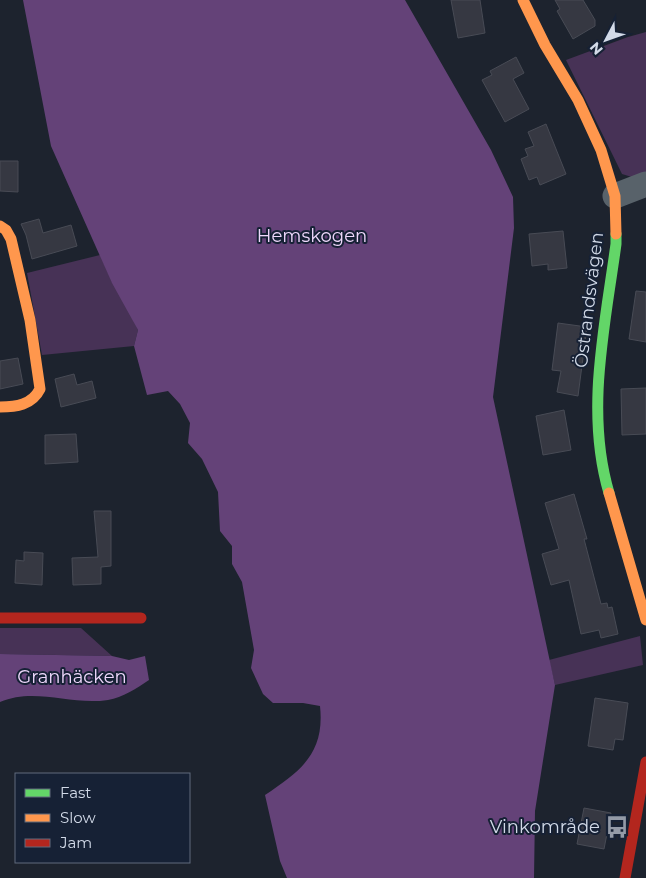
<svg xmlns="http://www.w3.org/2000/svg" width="646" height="878" font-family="Montserrat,sans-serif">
	<rect width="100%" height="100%" fill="#1d232e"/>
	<path fill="#473256" d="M646,32V174L635,178L622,174L566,60L628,37Z
		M100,255L112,282L118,288L138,330L134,346L42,355L27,273Z
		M0,628H81L112,656L0,654Z
		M640,636L643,665L555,685L549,660Z"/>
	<path fill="#644278" d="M23,0H405L491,150L513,197L514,228L493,397L555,685L535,811L534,878H287L280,861L265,795C301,771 325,753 320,706L303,703H273L263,694L251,668L254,650L242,582L232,564V546L220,531L218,492L202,459L188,443L190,423L180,404L168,391L147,395L134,346L138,330L112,283L51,146Z
		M0,654L112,656L129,660L145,656L149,680C136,689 123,697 108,700C103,701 97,701 92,701C61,701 30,689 0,702Z"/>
	<path fill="#363842" stroke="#484b55" d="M451,0H480L485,33L458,38Z
		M555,0H583L595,20V26L573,39L557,11L560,9Z
		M516,57L524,73L513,79L529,109L505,122L482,80L492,75L490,71Z
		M546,124L566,174L540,185L537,177L529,180L521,159L528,156L525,149L534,146L528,132Z
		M0,161H18V192L0,191Z
		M39,219L43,233L71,225L77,246L32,259L26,235L21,224Z
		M563,231L567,268L548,270V264L532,266L529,234Z
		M636,291L646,292V342L629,339Z
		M558,323L587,327L578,396L557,392L561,371L552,370Z
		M18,358L23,384L0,389V361Z
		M74,374L77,385L92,381L96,398L61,407L55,379Z
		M646,388V434L622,435L621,389Z
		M564,410L571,450L543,455L536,416Z
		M76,434L78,462L45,464V435Z
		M574,494L587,539H584L601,604L607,603L608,608L612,607L618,634L601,638L599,630L581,634L569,580L551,585L542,554L559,549L545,503Z
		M94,511H111V566L101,567V584L73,585L72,558L98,557Z
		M24,552L43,553L42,585L15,583L16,560L24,561Z
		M595,698L628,703L623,740L615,739L613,750L588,746Z
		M584,808L611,813L604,849L577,844Z"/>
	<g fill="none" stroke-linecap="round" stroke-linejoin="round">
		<path stroke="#58626a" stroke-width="25" d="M615,196L646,184"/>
		<path stroke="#63d668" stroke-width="11" d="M609,493C585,412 605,326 616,244V234"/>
		<path stroke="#ff974d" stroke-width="11" d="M523,0L545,45L578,100L601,150L615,196L616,234
			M0,226L6,230L11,239L30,320L40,389C32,405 16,407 0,407
			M609,493L646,620"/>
		<path stroke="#b3261e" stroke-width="11" d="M0,618H141
			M625,878L646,762"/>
	</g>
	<defs>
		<symbol id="bus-bare" viewBox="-9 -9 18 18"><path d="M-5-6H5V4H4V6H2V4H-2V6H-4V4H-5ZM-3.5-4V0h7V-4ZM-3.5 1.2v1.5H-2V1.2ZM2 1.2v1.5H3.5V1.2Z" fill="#939aa7" stroke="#162135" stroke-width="2.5" paint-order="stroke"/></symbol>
	</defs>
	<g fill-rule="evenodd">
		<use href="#bus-bare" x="601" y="811" width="32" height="32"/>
	</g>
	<g text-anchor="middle" stroke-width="4" stroke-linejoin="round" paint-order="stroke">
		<g font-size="18" fill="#efd8fc" stroke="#162135">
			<text x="312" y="242">Hemskogen</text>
			<text x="72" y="683">Granhäcken</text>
		</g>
		<g font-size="18" fill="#d2dae8" stroke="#162135">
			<text transform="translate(589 300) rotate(-83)" y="6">Östrandsvägen</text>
		</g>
		<g font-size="18" fill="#d2dae8" stroke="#162135" text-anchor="end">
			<text x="600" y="833">Vinkområde</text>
		</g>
	</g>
	<rect x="15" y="773" width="175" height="90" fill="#162135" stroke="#616b7d"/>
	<rect x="25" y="789" width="25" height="8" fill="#63d668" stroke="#616b7d"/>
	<text x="60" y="798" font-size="15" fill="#d2dae8">Fast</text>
	<rect x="25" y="814" width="25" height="8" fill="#ff974d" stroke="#616b7d"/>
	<text x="60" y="823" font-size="15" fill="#d2dae8">Slow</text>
	<rect x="25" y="839" width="25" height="8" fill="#b3261e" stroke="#616b7d"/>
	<text x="60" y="848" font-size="15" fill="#d2dae8">Jam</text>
	<g transform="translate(606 40) rotate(229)" stroke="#162135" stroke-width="4" paint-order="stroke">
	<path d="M0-4L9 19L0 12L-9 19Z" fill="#d2dae8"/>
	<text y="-8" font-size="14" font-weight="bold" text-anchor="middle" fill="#d2dae8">N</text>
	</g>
</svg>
